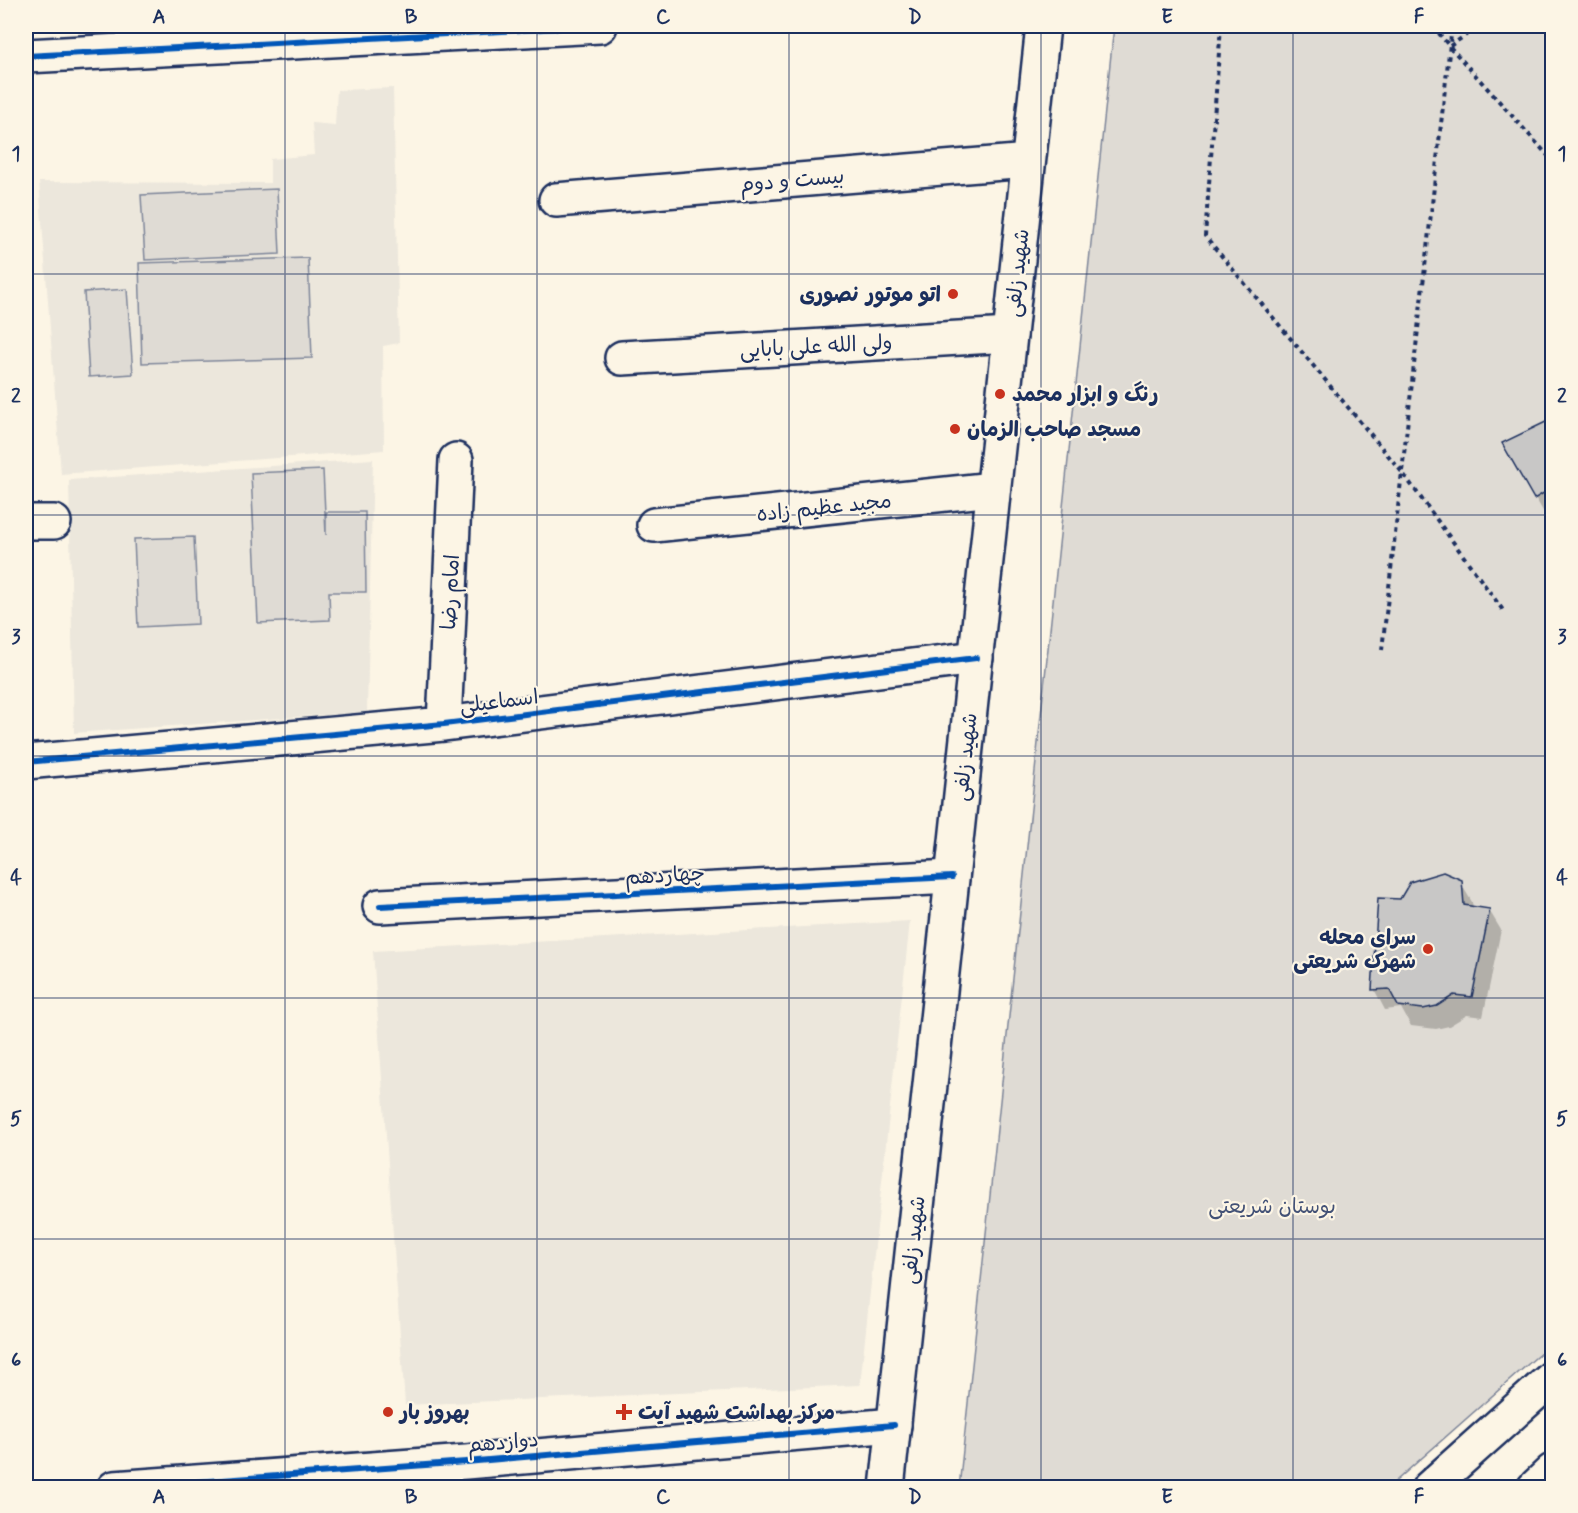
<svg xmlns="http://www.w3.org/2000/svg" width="1578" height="1513" font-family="Mynerve,'Playpen Sans Arabic',sans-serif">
	<rect width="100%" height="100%" fill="#fcf5e5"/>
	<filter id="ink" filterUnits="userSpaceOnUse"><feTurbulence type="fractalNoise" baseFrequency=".0167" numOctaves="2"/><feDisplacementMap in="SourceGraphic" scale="12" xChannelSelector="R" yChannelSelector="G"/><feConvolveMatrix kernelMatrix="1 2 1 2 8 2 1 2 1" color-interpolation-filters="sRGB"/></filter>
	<g filter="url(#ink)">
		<path fill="#ece7dc" d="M393,88L399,343L383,346L384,450L61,474L39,182L270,183V159L314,155L312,123L335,125L337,90Z
			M373,459L367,712L74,733L69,480Z
			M910,921L860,1385L405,1405L373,951Z"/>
		<path fill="#dfdbd4" stroke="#7d8599" stroke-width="1.5" d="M1114,26H1552V1343L1389,1487L959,1488Z
			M277,189L280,254L145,260L141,195Z
			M308,258L312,358L142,363L139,263Z
			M127,289L133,374L89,377L84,292Z
			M323,470L326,535V512H365L366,592H329L330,620L258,623L251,473Z
			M194,537L198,624L138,627L134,539Z"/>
		<path fill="#0003" d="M1552,420V515L1547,518L1504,444Z
			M1460,882L1472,902L1473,908L1489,910L1501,930L1483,1017L1467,1015L1449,1026L1436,1029L1411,1026L1401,1008L1385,1010L1374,989L1401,900Z"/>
		<path fill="#c8c7c6" stroke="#1b2f5e" stroke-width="1.5" d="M1552,419V488L1534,499L1502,443Z
			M1443,872L1462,880L1464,905L1490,909L1472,997L1454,995L1437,1006L1423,1009L1398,1006L1389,989L1372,990L1378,898L1400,899L1410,882Z"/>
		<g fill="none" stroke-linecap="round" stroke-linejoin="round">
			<defs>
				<path id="street" d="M26,56L600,26
					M556,200L1028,161
					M622,358L1010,335
					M26,522H54
					M654,525L993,489
					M444,724L456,460
					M26,762L444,724L976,658
					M380,906L952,877
					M114,1488L466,1462L894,1425"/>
				<path id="secondary" d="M887,1488L1043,26
					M1429,1488L1552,1378
					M1534,1488L1552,1471"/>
			</defs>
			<use href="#street" stroke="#1b2f5e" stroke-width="38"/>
			<use href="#secondary" stroke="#1b2f5e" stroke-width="38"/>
			<path stroke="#1b2f5e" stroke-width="4" stroke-dasharray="4.5 4.5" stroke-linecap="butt" d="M1221,26L1205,236L1402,472L1505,613
				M1433,26L1450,47L1552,160
				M1450,46L1479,26
				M1382,650L1452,26"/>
			<use href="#street" stroke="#fcf5e5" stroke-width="33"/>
			<use href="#secondary" stroke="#fcf5e5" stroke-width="33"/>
			<defs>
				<path id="cycleway" d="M26,56L600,26
					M26,762L444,724L976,658
					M380,906L952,877
					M114,1488L466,1462L894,1425"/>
			</defs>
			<use href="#cycleway" stroke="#fcf5e5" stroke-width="10"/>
			<use href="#cycleway" stroke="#0057b8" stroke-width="6"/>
		</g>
	</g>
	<path fill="none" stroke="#1b2f5e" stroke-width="1.5" stroke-opacity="0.55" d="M285,26V1488M537,26V1488M789,26V1488M1041,26V1488M1293,26V1488M26,274H1552M26,515H1552M26,756H1552M26,998H1552M26,1239H1552"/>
	<g fill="#c8321e" stroke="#fcf5e5" stroke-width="2">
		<circle cx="953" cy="294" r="6"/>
		<circle cx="1000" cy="394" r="6"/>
		<circle cx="955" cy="429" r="6"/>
		<circle cx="1428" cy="949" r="6"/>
		<circle cx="388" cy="1412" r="6"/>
		<path d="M621 1403h6v6h6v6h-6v6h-6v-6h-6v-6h6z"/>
	</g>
	<g text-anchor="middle" stroke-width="4.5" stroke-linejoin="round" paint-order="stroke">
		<g font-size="21" fill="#1b2f5e" stroke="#fcf5e5">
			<text transform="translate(792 180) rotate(-5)" y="7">بیست و دوم</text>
			<text transform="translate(1017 273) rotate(-84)" y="7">شهید زلفی</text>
			<text transform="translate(816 346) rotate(-3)" y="7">ولی الله علی‌ بابایی</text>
			<text transform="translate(824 507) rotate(-6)" y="7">مجید عظیم زاده</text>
			<text transform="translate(450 592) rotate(-87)" y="7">امام رضا</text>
			<text transform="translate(499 701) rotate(-7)" y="7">اسماعیلی</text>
			<text transform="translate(965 757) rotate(-84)" y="7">شهید زلفی</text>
			<text transform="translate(665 875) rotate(-3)" y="7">چهاردهم</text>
			<text transform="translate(913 1240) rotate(-84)" y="7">شهید زلفی</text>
			<text transform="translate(503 1442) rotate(-5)" y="7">دوازدهم</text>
		</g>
		<g font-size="21" font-weight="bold" fill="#1b2f5e" stroke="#fcf5e5" text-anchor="start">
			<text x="941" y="301" text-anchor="end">اتو موتور نصوری</text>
			<text x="1012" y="401">رنگ و ابزار محمد</text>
			<text x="967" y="436">مسجد صاحب الزمان</text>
			<text x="1416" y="944" text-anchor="end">سرای محله<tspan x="1416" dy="24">شهرک شریعتی</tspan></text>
			<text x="400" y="1419">بهروز بار</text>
			<text x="638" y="1419">مرکز بهداشت شهید آیت</text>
		</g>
		<g font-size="21" fill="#425176" stroke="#fcf5e5">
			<text x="1272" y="1213">بوستان شریعتی</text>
		</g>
	</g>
	<rect width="1578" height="1513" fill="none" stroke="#fcf5e5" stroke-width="66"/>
	<rect x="33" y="33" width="1512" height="1447" fill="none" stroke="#1b2f5e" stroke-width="2"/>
	<g font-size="20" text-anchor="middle" font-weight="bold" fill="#1b2f5e">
		<text x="159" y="23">A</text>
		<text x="411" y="23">B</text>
		<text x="663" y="23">C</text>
		<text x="915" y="23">D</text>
		<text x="1167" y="23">E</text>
		<text x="1419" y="23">F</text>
		<text x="16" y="160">1</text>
		<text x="1562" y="160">1</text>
		<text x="16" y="402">2</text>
		<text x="1562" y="402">2</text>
		<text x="16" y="643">3</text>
		<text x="1562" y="643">3</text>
		<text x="16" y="884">4</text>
		<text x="1562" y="884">4</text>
		<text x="16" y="1125">5</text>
		<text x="1562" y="1125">5</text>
		<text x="16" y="1366">6</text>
		<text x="1562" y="1366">6</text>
		<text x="159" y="1503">A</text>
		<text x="411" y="1503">B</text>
		<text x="663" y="1503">C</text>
		<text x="915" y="1503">D</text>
		<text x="1167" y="1503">E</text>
		<text x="1419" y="1503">F</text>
	</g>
</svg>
